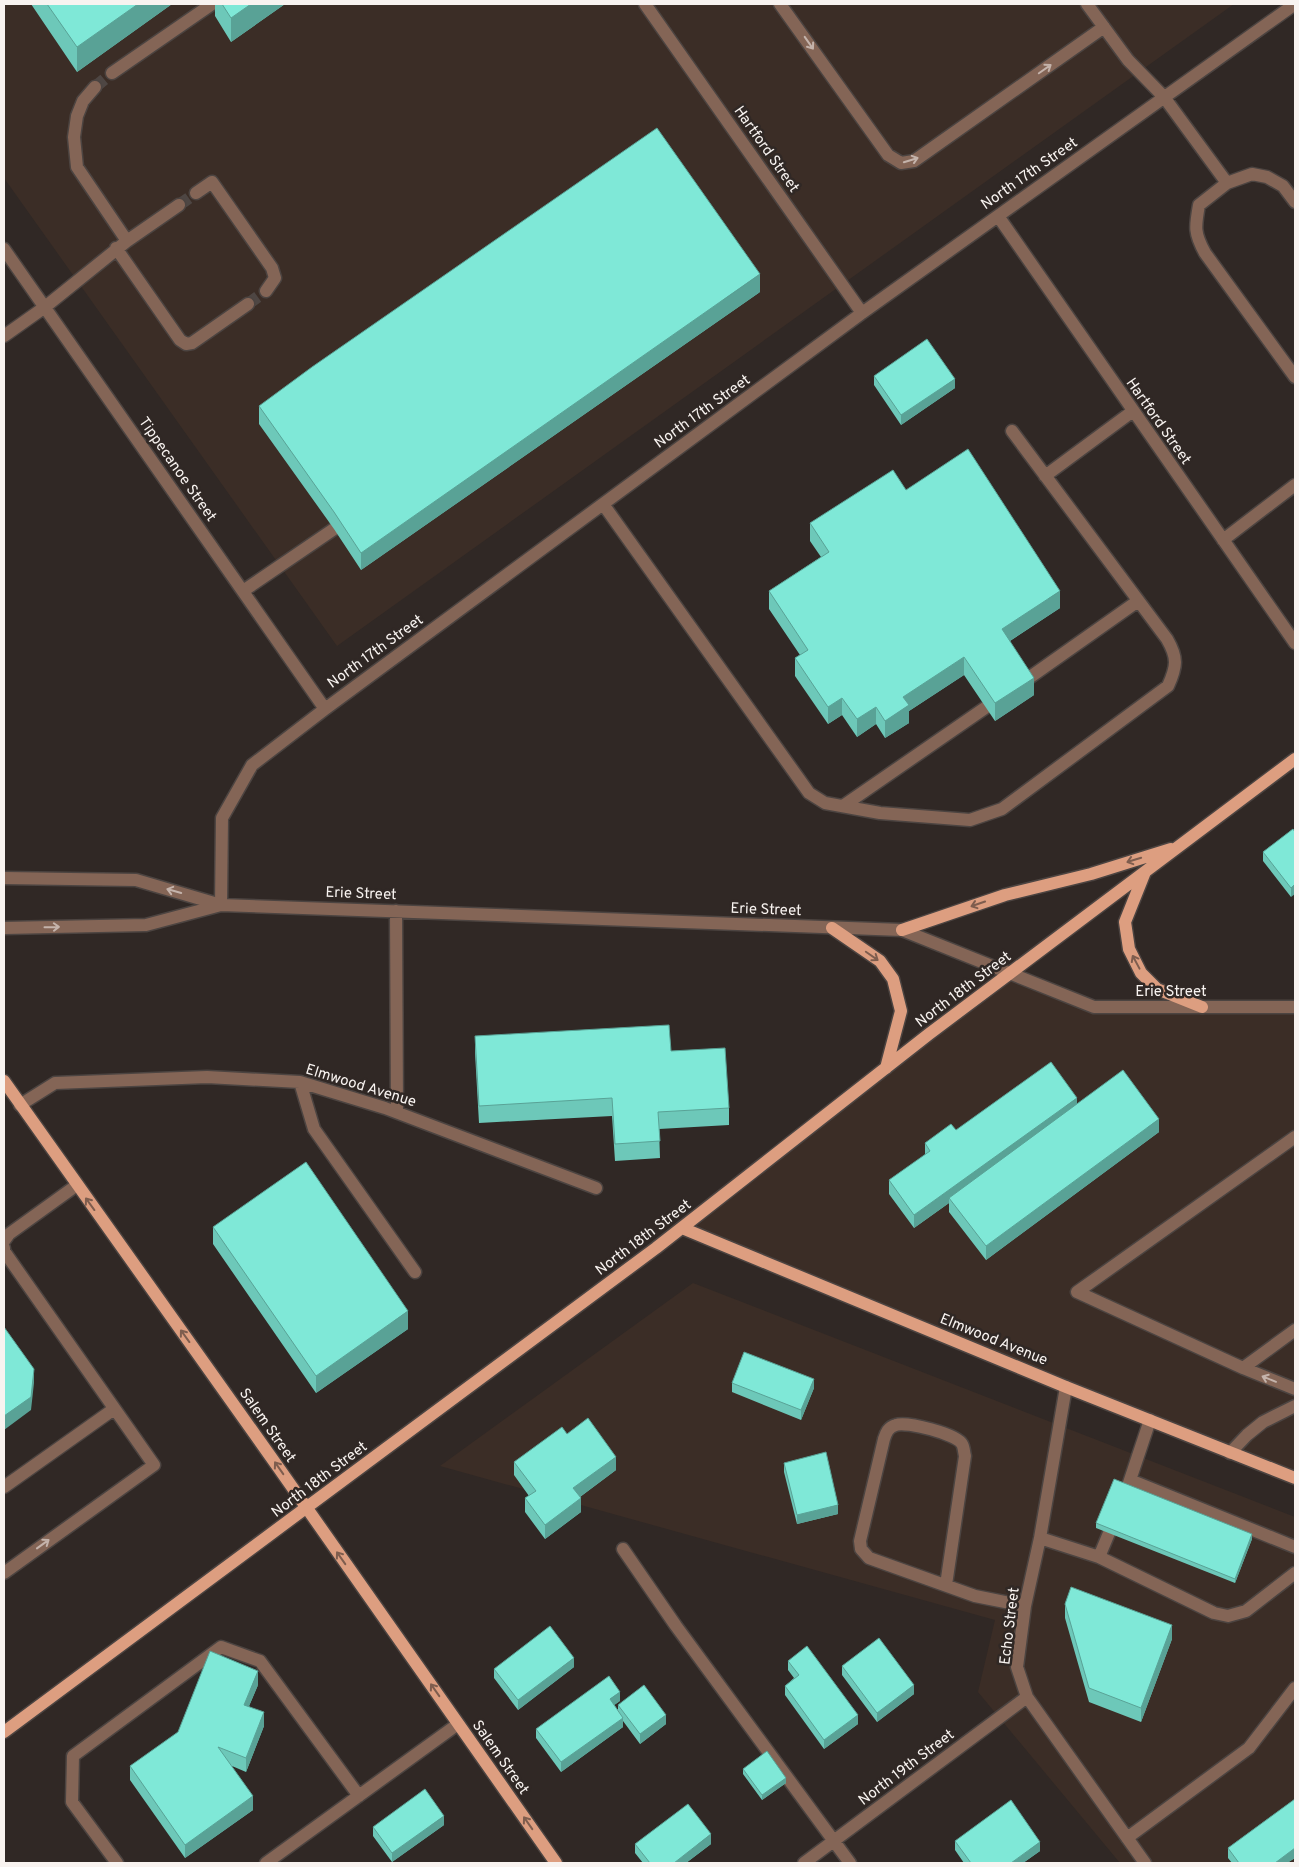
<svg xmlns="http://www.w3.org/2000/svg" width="1299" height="1867" font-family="Overpass,sans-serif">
	<rect width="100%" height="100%" fill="#302825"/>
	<path fill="#3b2d26" d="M4,4H1234L337,646L4,178Z
		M1011,973L1094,1007H1295V1478L682,1228Z
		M693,1283L1295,1517V1863H1120L978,1692L995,1620L440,1466Z"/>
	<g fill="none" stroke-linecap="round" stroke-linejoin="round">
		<path stroke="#4e4643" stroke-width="12" stroke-dasharray="12 6" stroke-linecap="butt" d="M95,87L112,73
			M179,205L196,193
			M248,304L266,291"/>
		<defs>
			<path id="minor" d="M645,4L862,313
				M780,4L888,155L901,163L914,161L1104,27
				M1087,4L1128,60L1164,97L1227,183
				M112,73L212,4
				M196,193L212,182L272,268L275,278L266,291
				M1295,202L1283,186L1267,177L1252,174L1227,183L1199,205C1195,227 1194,233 1205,253L1295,377
				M998,216L1295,643
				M127,241L179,205
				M116,248L180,340L186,344L192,343L248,304
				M4,249L325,709
				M4,336L45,307L127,241L77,167L74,137L77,116L83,101L95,87
				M1045,476L1133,411
				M603,504L809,793L825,803L880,813L970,820L1002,809L1168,686C1177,666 1178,658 1167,639L1012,431
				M1223,540L1295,485
				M243,591L334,529
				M1026,680L1138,601
				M843,806L985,708
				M4,878L136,880L221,905L902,930L1094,1007H1295
				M221,905L222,818L252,765L325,709L862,313L1295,4
				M396,911L397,1112
				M4,928L146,925L221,905
				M300,1082L314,1129L415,1272
				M20,1105L55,1083L207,1077L300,1082L385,1108L596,1188
				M1295,1137L1077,1292L1243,1368L1295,1330
				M4,1241L9,1234L77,1185
				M4,1248V1251L154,1465L4,1573
				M1243,1368L1295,1389
				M1066,1387L1040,1538L1025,1606L1017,1667L1027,1697L1145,1863
				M1230,1453L1247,1435L1263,1422L1295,1406
				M1130,1480L1295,1547
				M1128,1486L1150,1420
				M4,1487L114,1409
				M1040,1538L1099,1557L1214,1613L1228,1616L1246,1611L1295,1573
				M623,1549L676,1626L850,1863
				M1099,1557L1109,1533
				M946,1585L965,1456C964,1453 964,1447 962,1444C957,1434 906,1421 896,1425C888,1427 886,1433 884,1439L860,1541L861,1549L869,1558L975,1596L1025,1606
				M1127,1838L1249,1748L1295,1688
				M117,1863L72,1802L73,1756L221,1647L260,1661L359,1796
				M266,1863L458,1724
				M804,1863L1027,1697"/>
			<path id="major" d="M1145,872L1125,922L1129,949L1141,973L1157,989L1202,1007
				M832,928L880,961L893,979L901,1011L886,1068
				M902,930L1005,895L1091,874L1171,849
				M4,1081L278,1467L556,1863
				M682,1228L1066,1387L1295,1478
				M4,1732L656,1248L929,1034L1295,759"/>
		</defs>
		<use href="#minor" stroke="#4c4441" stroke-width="15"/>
		<use href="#major" stroke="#4c4441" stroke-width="15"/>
		<use href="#minor" stroke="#846556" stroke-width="12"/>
		<use href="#major" stroke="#dd9e80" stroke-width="12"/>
	</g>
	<path fill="#6dc8b9" d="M31,4H172L77,72Z
		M215,4H285L231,42L215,16Z
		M760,292L361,570L334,529L259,424V406Z
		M874,376L955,388L901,425L874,385Z
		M906,490L1060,608L1010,641L1034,695L995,721L964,675L909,711V723L885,738L876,724L857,737L842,715L828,724L795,676V658L800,655L769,609V591L821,557L810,541V523Z
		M1293,829L1291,897L1263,861V852Z
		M475,1036L671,1051L729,1108V1125L659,1129L660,1158L615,1161L612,1116L479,1123L475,1053Z
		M1077,1104L1159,1132L986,1260L949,1212V1203L914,1228L889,1194V1180L925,1155V1143L956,1130Z
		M213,1227L408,1329L316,1393L213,1244Z
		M732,1383L814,1388L801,1420L732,1392Z
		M567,1434L616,1470L580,1497L581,1512L545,1539L525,1512V1498L529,1496L514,1475V1462Z
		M784,1463L838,1514L797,1524L784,1472Z
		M1096,1523L1252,1539L1235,1583L1096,1528Z
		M1065,1604L1172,1639L1141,1722L1089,1702L1065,1618Z
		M788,1661L858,1724L824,1749L785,1695V1686L794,1678L788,1670Z
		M842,1666L914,1694L877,1722L842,1675Z
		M574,1667L518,1710L494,1678V1669Z
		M258,1685L249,1706L264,1726L246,1772L232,1766L253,1810L185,1858L130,1780V1766Z
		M620,1701L614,1705L618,1710V1705L666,1724L640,1744L623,1721V1727L561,1772L536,1738V1729Z
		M743,1769L786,1783L762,1800L743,1774Z
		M1295,1799V1858L1287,1863H1232L1228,1858V1848Z
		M444,1825L392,1862L373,1836V1827Z
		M955,1841L1040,1851L1023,1863H964L955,1850Z
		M635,1844H711L686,1863H643L635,1853Z"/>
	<path fill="#59a296" d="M138,4H172L77,72V47Z
		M251,4H285L231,42V18Z
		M760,274V292L361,570V553Z
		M955,379V388L901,425V415Z
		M1060,591V608L1002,646V629Z
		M964,657V675L909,711V723L885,738V721L903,697Z
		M1034,678V695L995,721V703Z
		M842,698V715L828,724V707Z
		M876,707V724L857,737V719Z
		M1295,884V894L1291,897V888Z
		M1077,1098V1112L949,1198V1203L914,1228V1215Z
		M1159,1119V1132L986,1260V1246Z
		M408,1311V1329L316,1393V1376Z
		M34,1369V1383L31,1410L4,1430V1416Z
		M814,1379V1388L801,1420V1410Z
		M616,1457V1470L573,1502V1488Z
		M581,1498V1512L545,1539V1525Z
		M838,1505V1514L797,1524V1515Z
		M1252,1534V1539L1235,1583V1579Z
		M1172,1625V1639L1141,1722V1708Z
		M574,1658V1667L518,1710V1700Z
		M258,1671V1685L244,1718V1705Z
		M914,1685V1694L877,1722V1713Z
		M620,1692V1701L610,1708V1699Z
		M264,1712V1726L246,1772V1758Z
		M666,1715V1724L640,1744V1734Z
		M858,1715V1724L824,1749V1740Z
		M623,1718V1727L561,1772V1762Z
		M786,1778V1783L762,1800V1795Z
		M253,1796V1810L185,1858V1845Z
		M444,1816V1825L392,1862V1853Z
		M711,1834V1844L686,1863H674Z
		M1040,1842V1851L1023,1863H1011Z
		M1295,1848V1858L1287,1863H1275Z"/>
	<path fill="#7fe8d7" stroke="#59a296" d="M47,4H138L77,47Z
		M222,4H251L231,18Z
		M657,128L760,274L361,553L334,512L259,406L312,367Z
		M927,339L955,379L901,415L874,376Z
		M968,449L1060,591L1002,629L1034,678L995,703L964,657L903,697L909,705L885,721L876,707L857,719L842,698L828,707L795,658L808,650L769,591L829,552L810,523L893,470L906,490Z
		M1293,829L1295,832V884L1291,888L1263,852Z
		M669,1025L671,1051L725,1048L729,1108L658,1112L660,1141L615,1144L612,1098L479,1106L475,1036Z
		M1051,1062L1077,1098L914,1215L889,1180L930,1151L925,1143L951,1124L956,1130Z
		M1123,1070L1159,1119L986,1246L949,1198Z
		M306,1162L408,1311L316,1376L213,1227Z
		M4,1327L34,1369L31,1397L4,1416Z
		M744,1352L814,1379L801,1410L732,1383Z
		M588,1418L616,1457L573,1488L581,1498L545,1525L525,1498L536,1491L514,1462L562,1427L567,1434Z
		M826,1452L838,1505L797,1515L784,1463Z
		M1114,1479L1252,1534L1235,1579L1096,1523Z
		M1071,1587L1172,1625L1141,1708L1089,1688L1065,1604Z
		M550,1626L574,1658L518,1700L494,1669Z
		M879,1638L914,1685L877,1713L842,1666Z
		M807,1646L858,1715L824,1740L785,1686L799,1675L788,1661Z
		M210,1651L258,1671L244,1705L264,1712L246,1758L218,1747L253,1796L185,1845L130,1766L178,1732Z
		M609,1676L620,1692L610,1699L623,1718L561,1762L536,1729Z
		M644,1685L666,1715L640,1734L618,1705Z
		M767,1751L786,1778L762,1795L743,1769Z
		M425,1789L444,1816L392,1853L373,1827Z
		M1295,1799V1848L1275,1863H1239L1228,1848Z
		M1011,1800L1040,1842L1011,1863H971L955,1841Z
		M688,1804L711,1834L674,1863H650L635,1844Z"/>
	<defs><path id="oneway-shaft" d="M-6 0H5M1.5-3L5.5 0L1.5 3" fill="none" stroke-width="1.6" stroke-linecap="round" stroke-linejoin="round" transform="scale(1.25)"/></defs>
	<g stroke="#c4b3ab">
		<use href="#oneway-shaft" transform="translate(809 43) rotate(55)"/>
		<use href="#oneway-shaft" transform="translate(1045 69) rotate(-35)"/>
		<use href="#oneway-shaft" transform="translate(911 160) rotate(-17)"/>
		<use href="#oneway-shaft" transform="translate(174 891) rotate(-164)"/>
		<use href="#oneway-shaft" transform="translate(52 927) rotate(-1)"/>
		<use href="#oneway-shaft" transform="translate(1269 1379) rotate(-158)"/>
		<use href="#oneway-shaft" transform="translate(43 1544) rotate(-36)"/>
	</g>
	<g stroke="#7e5d4e">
		<use href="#oneway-shaft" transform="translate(1134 860) rotate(163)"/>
		<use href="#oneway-shaft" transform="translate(978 904) rotate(161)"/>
		<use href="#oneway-shaft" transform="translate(872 956) rotate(35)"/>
		<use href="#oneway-shaft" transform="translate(1136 962) rotate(-118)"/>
		<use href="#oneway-shaft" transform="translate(90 1204) rotate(-126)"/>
		<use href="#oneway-shaft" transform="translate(185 1336) rotate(-126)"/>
		<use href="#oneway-shaft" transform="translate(279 1468) rotate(-125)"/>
		<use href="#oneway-shaft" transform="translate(341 1558) rotate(-125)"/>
		<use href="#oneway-shaft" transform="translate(435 1690) rotate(-125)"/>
		<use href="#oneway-shaft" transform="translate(528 1823) rotate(-125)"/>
	</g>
	<g text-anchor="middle" stroke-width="5" stroke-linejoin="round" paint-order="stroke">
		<g font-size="15" fill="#f8f3f0" stroke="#302825">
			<text transform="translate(767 149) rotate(55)" y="5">Hartford Street</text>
			<text transform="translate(1029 173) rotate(-35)" y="5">North 17th Street</text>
			<text transform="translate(702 411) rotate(-36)" y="5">North 17th Street</text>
			<text transform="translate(1159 421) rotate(55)" y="5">Hartford Street</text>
			<text transform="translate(178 469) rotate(55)" y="5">Tippecanoe Street</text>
			<text transform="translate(375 651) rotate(-36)" y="5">North 17th Street</text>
			<text transform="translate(361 893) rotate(2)" y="5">Erie Street</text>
			<text transform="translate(766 909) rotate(2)" y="5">Erie Street</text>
			<text transform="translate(963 989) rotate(-37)" y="5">North 18th Street</text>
			<text x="1171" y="996">Erie Street</text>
			<text transform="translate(361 1085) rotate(17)" y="5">Elmwood Avenue</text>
			<text transform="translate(643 1237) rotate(-37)" y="5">North 18th Street</text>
			<text transform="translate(994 1339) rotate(22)" y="5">Elmwood Avenue</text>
			<text transform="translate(268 1425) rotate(55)" y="5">Salem Street</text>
			<text transform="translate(319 1479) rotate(-37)" y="5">North 18th Street</text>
			<text transform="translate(1009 1626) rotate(-83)" y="5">Echo Street</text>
			<text transform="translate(501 1757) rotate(55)" y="5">Salem Street</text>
			<text transform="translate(906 1767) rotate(-37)" y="5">North 19th Street</text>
		</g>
	</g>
	<rect width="1299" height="1867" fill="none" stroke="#f8f3f0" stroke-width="10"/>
</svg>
